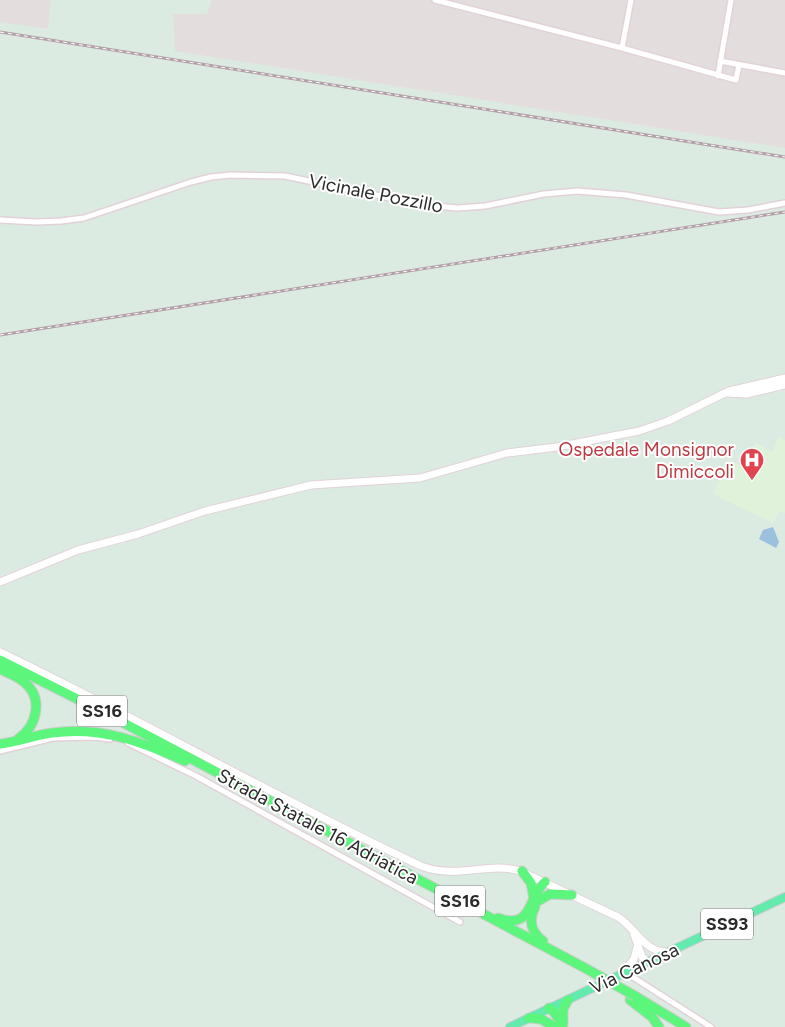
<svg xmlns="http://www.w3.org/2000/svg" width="785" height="1027" font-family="Figtree,sans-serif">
	<rect width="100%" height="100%" fill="#dcebe2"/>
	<path fill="#e4dddd" d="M0,0H51L48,29L0,22Z
		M212,0H785V148L175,51L173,14H207Z"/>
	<path fill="#e0f2da" d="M779,437L785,440V513L779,511L773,523L713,494L728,460L743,467L756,443L772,452Z"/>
	<path fill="#9bc1df" d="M773,527L779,542L776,548L759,539L763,530Z"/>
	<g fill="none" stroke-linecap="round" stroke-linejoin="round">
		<defs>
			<path id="street" d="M435,0L622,48L736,80L739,65
				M622,48L631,0
				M720,61L785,73
				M718,76L731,0
				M0,220L37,222L61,221L84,218L191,182L211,177L230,175L285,176L423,205L458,208L485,206L544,194L577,191L626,195L719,212L748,210L785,203
				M128,743L196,776L460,922
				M0,751L53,738L93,737L110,739
				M625,972L711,1027"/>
			<path id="secondary" d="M727,393L746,394L785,385
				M0,582L78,550L138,534L205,511L311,485L420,478L507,453L557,447L639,431L668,421L729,391L785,378
				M0,652C142,720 278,799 421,866C459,880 487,861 520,871L618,917C637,929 643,952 668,952
				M634,934L642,957L648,962
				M622,973L634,959L637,947"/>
			<path id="primary" d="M510,1027L785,897"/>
			<path id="highway" d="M0,660L107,714L585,968
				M0,669C8,673 17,676 24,682C44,698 37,726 18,739
				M0,744C18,742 35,735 52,733C102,726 141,742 185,761
				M522,871L531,883L534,899
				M538,901L550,894L572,895
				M535,907C528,920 531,932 543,941
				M498,918C534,931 528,895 545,882
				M635,996L686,1027
				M630,1000L652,1017L659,1027
				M549,1008L553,1011L562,1023
				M529,1018L541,1019L555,1027
				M563,1025V1009L568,1000"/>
		</defs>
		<use href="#street" stroke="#e2d2d8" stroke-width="8"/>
		<use href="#secondary" stroke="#e2d2d8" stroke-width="9"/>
		<use href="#primary" stroke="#ccc" stroke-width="10"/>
		<use href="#highway" stroke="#ccc" stroke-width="11"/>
		<use href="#street" stroke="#fff" stroke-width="5"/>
		<use href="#secondary" stroke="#fff" stroke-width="7"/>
		<use href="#primary" stroke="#63eaad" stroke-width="8"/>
		<use href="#highway" stroke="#5cf67d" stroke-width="9"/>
		<defs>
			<path id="rail" d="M0,32L785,157
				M0,335L785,212"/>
		</defs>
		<use href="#rail" stroke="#b39fa7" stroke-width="3"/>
		<use href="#rail" stroke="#fff" stroke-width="1" stroke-dasharray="4" stroke-linecap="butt"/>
		<defs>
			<path id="highway-bridge" d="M585,968L635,996"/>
		</defs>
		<use href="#highway-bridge" stroke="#ccc" stroke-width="11" stroke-linecap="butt"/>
		<use href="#highway-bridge" stroke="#5cf67d" stroke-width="9"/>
	</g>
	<defs>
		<symbol id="hospital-pin" viewBox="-11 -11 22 30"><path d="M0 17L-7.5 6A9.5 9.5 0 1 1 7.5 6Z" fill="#e0444e" stroke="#fff"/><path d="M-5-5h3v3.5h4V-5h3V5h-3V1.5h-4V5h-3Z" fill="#fff"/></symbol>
	</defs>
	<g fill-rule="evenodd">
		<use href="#hospital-pin" x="738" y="446" width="28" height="38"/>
	</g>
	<g text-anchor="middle" stroke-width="4" stroke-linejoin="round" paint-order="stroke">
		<g fill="#fff" stroke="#6a6a6a" stroke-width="1">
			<rect x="77" y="695.5" width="50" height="31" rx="4"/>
			<rect x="435" y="885.5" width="50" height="31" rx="4"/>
			<rect x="701" y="908.5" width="52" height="31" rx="4"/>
		</g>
		<g font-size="18" font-weight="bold" fill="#2a2a2a">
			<text x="102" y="717">SS16</text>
			<text x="460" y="907">SS16</text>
			<text x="727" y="930">SS93</text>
		</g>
		<g font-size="19" fill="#2a2a2a" stroke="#fff">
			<text transform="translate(376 193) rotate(11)" y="7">Vicinale Pozzillo</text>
			<text transform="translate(318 826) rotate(28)" y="7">Strada Statale 16 Adriatica</text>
			<text transform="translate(634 968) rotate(-25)" y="7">Via Canosa</text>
		</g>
		<g font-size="19" fill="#be3a42" stroke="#fff" text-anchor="end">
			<text x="734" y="456">Ospedale Monsignor<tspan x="734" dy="22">Dimiccoli</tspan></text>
		</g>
	</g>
</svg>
